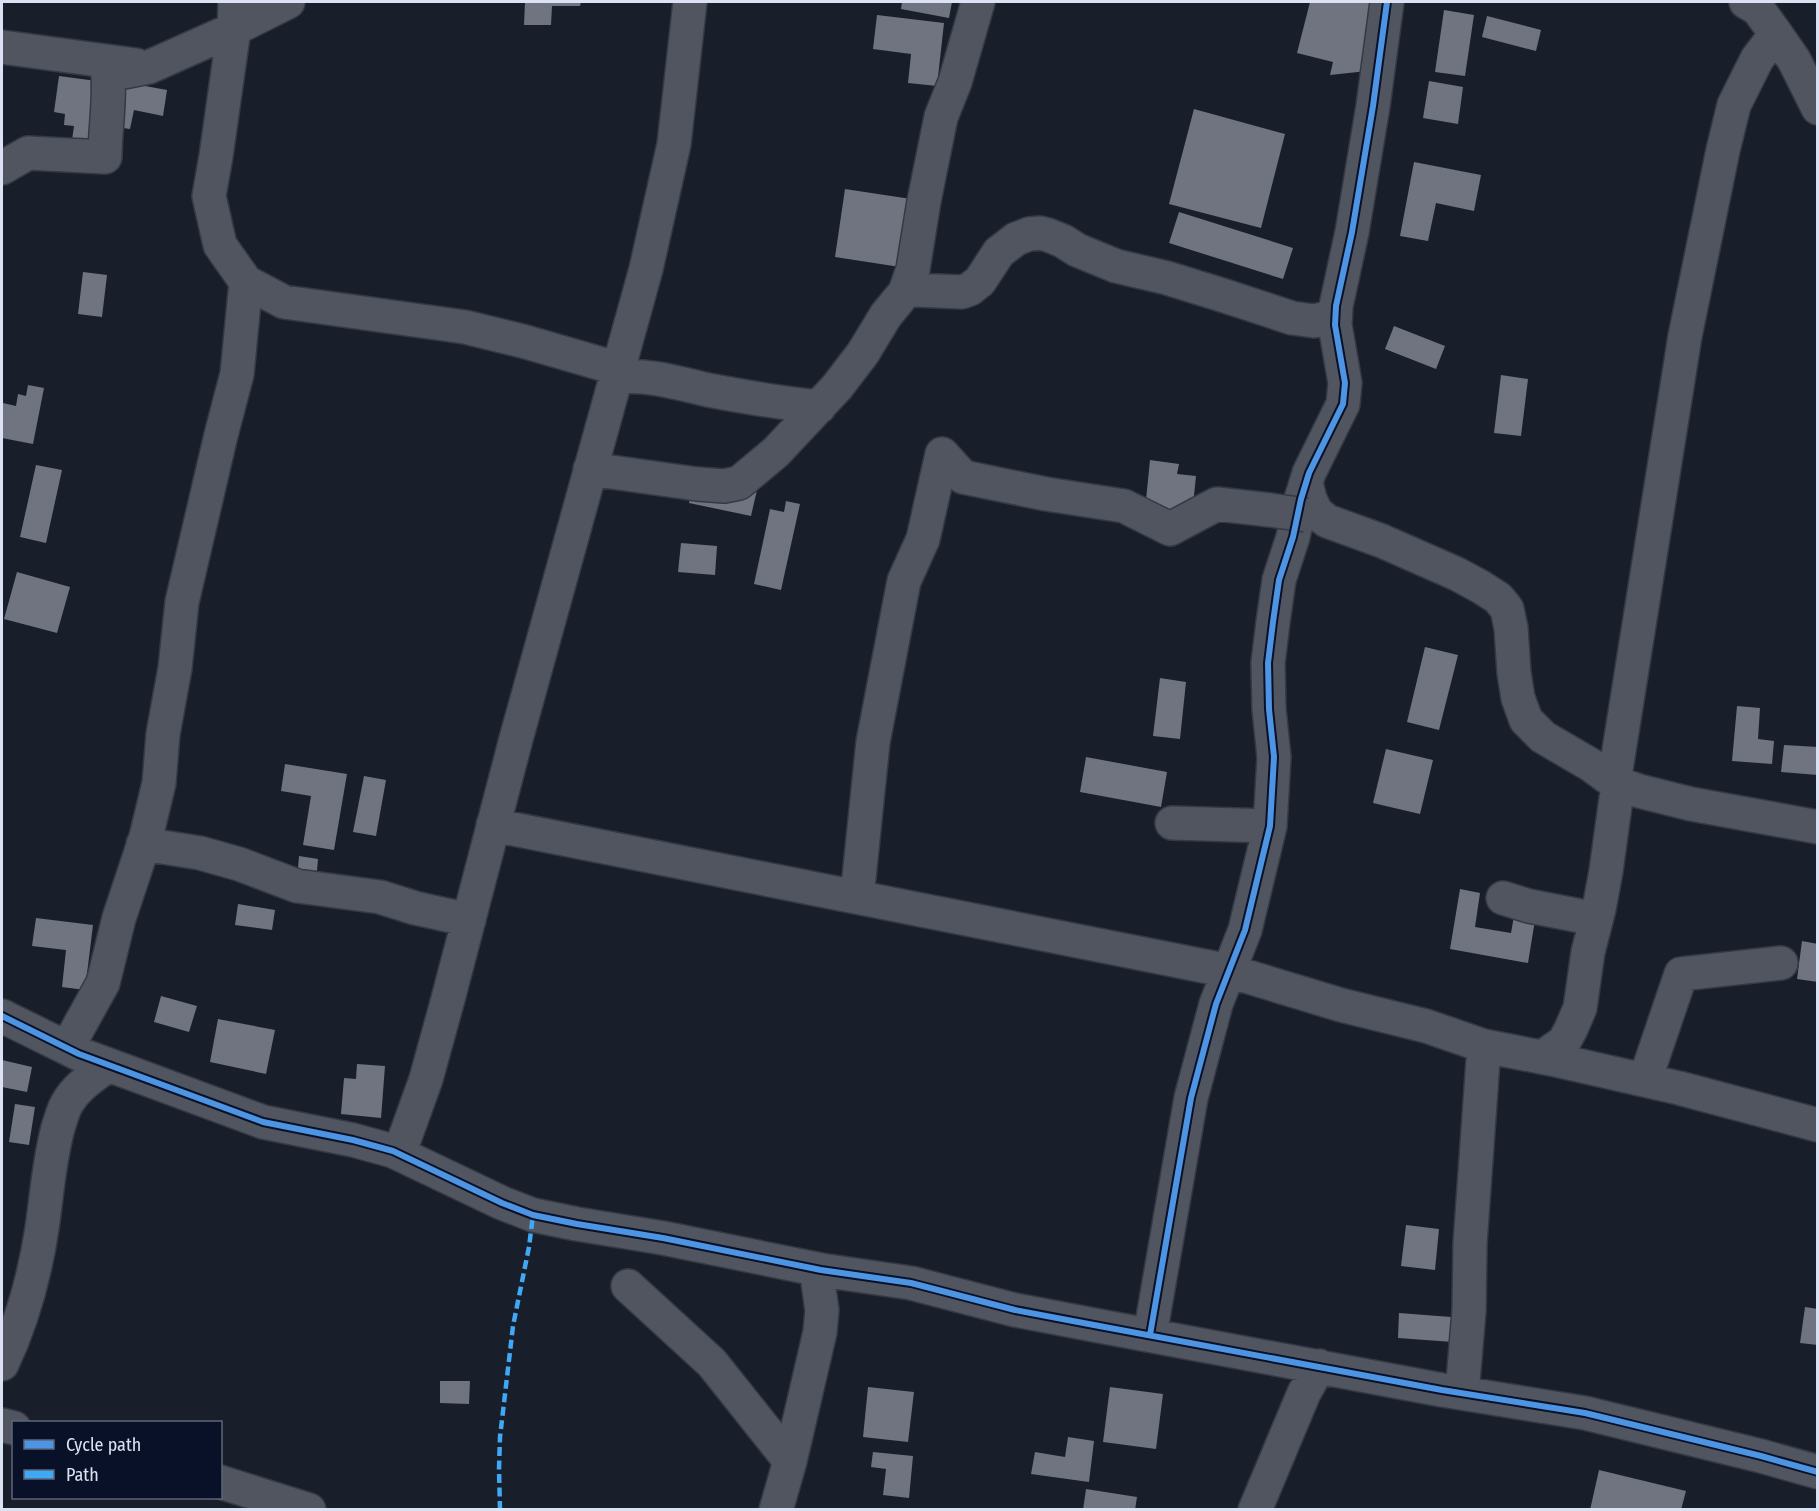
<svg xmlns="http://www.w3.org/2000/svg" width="1819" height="1511" font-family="'Fira Sans Condensed',sans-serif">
	<rect width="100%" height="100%" fill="#191e2b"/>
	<path fill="#6f7480" d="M525,2H581L580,6H552L551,25H524Z
		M902,2H952L949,18L901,9Z
		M1310,2H1385L1367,71L1330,75L1333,62L1297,53Z
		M1444,10L1474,15L1465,76L1435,72Z
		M877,15L944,23L937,86L908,83L911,54L873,49Z
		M1487,16L1541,30L1536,51L1482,37Z
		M59,76L104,82L96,143L72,140L74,126L64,125L65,114L54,112Z
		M118,81L167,90L163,116L134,110L130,129L109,126Z
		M1429,81L1463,87L1458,124L1423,118Z
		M1194,109L1285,134L1261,228L1169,204Z
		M1414,162L1481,175L1474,211L1436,203L1428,241L1400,236Z
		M845,189L924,201L913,269L835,257Z
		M1179,212L1293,248L1283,279L1169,243Z
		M83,272L107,275L102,317L78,314Z
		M1394,326L1445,346L1436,369L1385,349Z
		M1501,375L1528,379L1521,436L1494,433Z
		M28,385L44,388L33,444L2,438L3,403L16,406L18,394L26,396Z
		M1150,460L1179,464L1177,474L1196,476L1192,515L1145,510Z
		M36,465L62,470L46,543L20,537Z
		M695,476L757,490L751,516L689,503Z
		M786,501L800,504L781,590L754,584L770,509L784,512Z
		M681,543L717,546L715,575L678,572Z
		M17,572L70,587L57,633L4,619Z
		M1425,647L1458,655L1439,730L1407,722Z
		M1160,678L1186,682L1180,739L1153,736Z
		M1737,706L1760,708L1758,739L1774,741L1772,764L1732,761Z
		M1784,745L1818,747V775L1781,772Z
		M1386,749L1433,760L1420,814L1373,803Z
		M1086,757L1167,772L1161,807L1080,792Z
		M285,764L347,774L334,850L303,845L311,796L281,791Z
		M364,776L386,780L376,836L353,832Z
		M299,856L318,859L315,894L296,892Z
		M1460,889L1480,893L1475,927L1511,933L1515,910L1536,914L1528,963L1450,949Z
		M238,904L275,910L272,930L235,925Z
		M36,918L93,925L85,990L62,987L66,950L32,946Z
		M1802,941L1818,944V982L1797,979Z
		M161,996L197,1006L189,1032L154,1022Z
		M218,1019L275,1030L266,1074L210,1062Z
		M2,1060L32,1067L27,1092L2,1087Z
		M357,1064L385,1066L381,1118L341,1114L344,1078L356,1079Z
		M15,1104L35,1107L29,1145L9,1142Z
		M1406,1225L1439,1229L1435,1270L1401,1266Z
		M1457,1240L1487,1242L1480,1344L1398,1338L1399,1313L1451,1317Z
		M1805,1307L1818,1309V1345L1800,1343Z
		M440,1381H470L469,1404L440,1403Z
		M868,1387L914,1392L908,1442L863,1437Z
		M1110,1387L1163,1394L1156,1449L1103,1442Z
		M1068,1437L1094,1441L1089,1482L1031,1474L1035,1452L1065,1457Z
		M873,1452L913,1456L909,1498L883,1495L886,1469L871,1467Z
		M1599,1470L1686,1491L1681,1510H1590Z
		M1086,1489L1137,1497L1135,1510H1083Z"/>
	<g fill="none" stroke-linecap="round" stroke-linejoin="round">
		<defs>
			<path id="minor" d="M235,2L234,29L216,156L209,196L220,245L246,282L284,302L465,327L526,342L619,369
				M1746,2L1758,9L1776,34L1794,60L1818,108
				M2,47L136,65
				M2,168L28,153L105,157C105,130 110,102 108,75L149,67L234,29L288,2
				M905,292L914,290L962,292L970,289L980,281L999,252L1016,239L1029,234L1040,233L1048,235L1063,241L1077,250L1116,266L1167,278L1222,295L1292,318L1314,321L1335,316
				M617,377C649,374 678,383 708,390C745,397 782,403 819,407
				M942,454L963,477L1046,494L1124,506L1170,529L1217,504L1270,510
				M590,469L697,484L724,486L739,483L776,452L837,387L863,353L886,315L905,292L913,269L924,201L941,117L955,82L978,2
				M1306,483L1310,499L1316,512L1327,521L1382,541L1457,574L1481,587L1498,598L1507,609L1511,628L1514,673L1518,698L1526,720L1543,737L1591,765L1614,782L1639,791L1691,804L1818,827
				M1614,782L1685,336L1723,150L1734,105L1757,59L1776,34
				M1172,823L1270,826
				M493,825L1229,971L1341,1005L1426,1026L1484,1046L1551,1059L1679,1088L1818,1125
				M143,844L200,853L239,864L297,886L380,897L415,908L469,920
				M857,897L873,742L904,581L923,539L942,454
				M1503,898L1529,906L1596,919
				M2,1016L79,1054L263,1122L353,1140L393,1151L502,1203L533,1215L577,1224L663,1238L821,1270L911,1283L1015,1310L1094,1325L1442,1390L1585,1413L1761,1456L1818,1472
				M67,1048L103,983L119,918L146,837L159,783L163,734L175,668L182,602L221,435L237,374L246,282
				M1543,1057L1564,1042L1571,1029L1580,1008L1588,952L1599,909L1606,871L1618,784
				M1645,1080L1681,974L1781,963
				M399,1154L426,1079L448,999L516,739L646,269L674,144L690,2
				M628,1286L712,1363L790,1461
				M1150,1335L1191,1098L1216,1004L1245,930L1270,826L1274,757L1269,709L1268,663L1273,622L1279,580L1293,537L1301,499L1309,473L1343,404L1345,383L1335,325L1336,306L1352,232L1373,106L1387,2
				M2,1364C22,1322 35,1274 42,1228C47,1194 49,1161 58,1128C61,1119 63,1109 68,1102C77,1086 94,1076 108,1065
				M1462,1393L1469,1311L1470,1244L1484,1046
				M2,1425L14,1428
				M220,1482L309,1510
				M776,1510L790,1461L820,1332L822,1310L816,1269
				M1255,1510L1304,1393L1319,1366"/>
		</defs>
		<use href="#minor" stroke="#353944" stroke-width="36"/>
		<use href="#minor" stroke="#515560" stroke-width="33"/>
		<defs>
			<path id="minor-bridge" d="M1270,510L1306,515"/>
		</defs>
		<use href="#minor-bridge" stroke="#353944" stroke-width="36" stroke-linecap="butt"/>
		<use href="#minor-bridge" stroke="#515560" stroke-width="33"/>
		<path stroke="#3fa9f5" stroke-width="4.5" stroke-dasharray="9 4.5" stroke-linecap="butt" d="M500,1510L499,1469L500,1437L513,1326L529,1247L533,1215"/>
		<defs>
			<path id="cycleway" d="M2,1016L79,1054L263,1122L353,1140L393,1151L502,1203L533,1215L577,1224L663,1238L821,1270L911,1283L1015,1310L1094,1325L1442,1390L1585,1413L1761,1456L1818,1472
				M1150,1335L1191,1098L1216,1004L1245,930L1270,826L1274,757L1269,709L1268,663L1273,622L1279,580L1293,537L1301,499L1309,473L1343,404L1345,383L1335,325L1336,306L1352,232L1373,106L1387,2"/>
		</defs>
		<use href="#cycleway" stroke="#091128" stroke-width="10"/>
		<use href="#cycleway" stroke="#4d94e3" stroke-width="6"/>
	</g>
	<rect width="1819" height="1511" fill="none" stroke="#dbe2f3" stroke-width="6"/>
	<rect x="12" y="1421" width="210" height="78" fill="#091128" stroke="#5d6579" stroke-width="1.5"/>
	<rect x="24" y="1440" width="30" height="9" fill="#4d94e3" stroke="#5d6579" stroke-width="1.5"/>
	<text x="66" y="1451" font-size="18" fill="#dbe2f3">Cycle path</text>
	<rect x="24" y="1470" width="30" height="9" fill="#3fa9f5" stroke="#5d6579" stroke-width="1.5"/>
	<text x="66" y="1481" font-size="18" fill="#dbe2f3">Path</text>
</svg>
